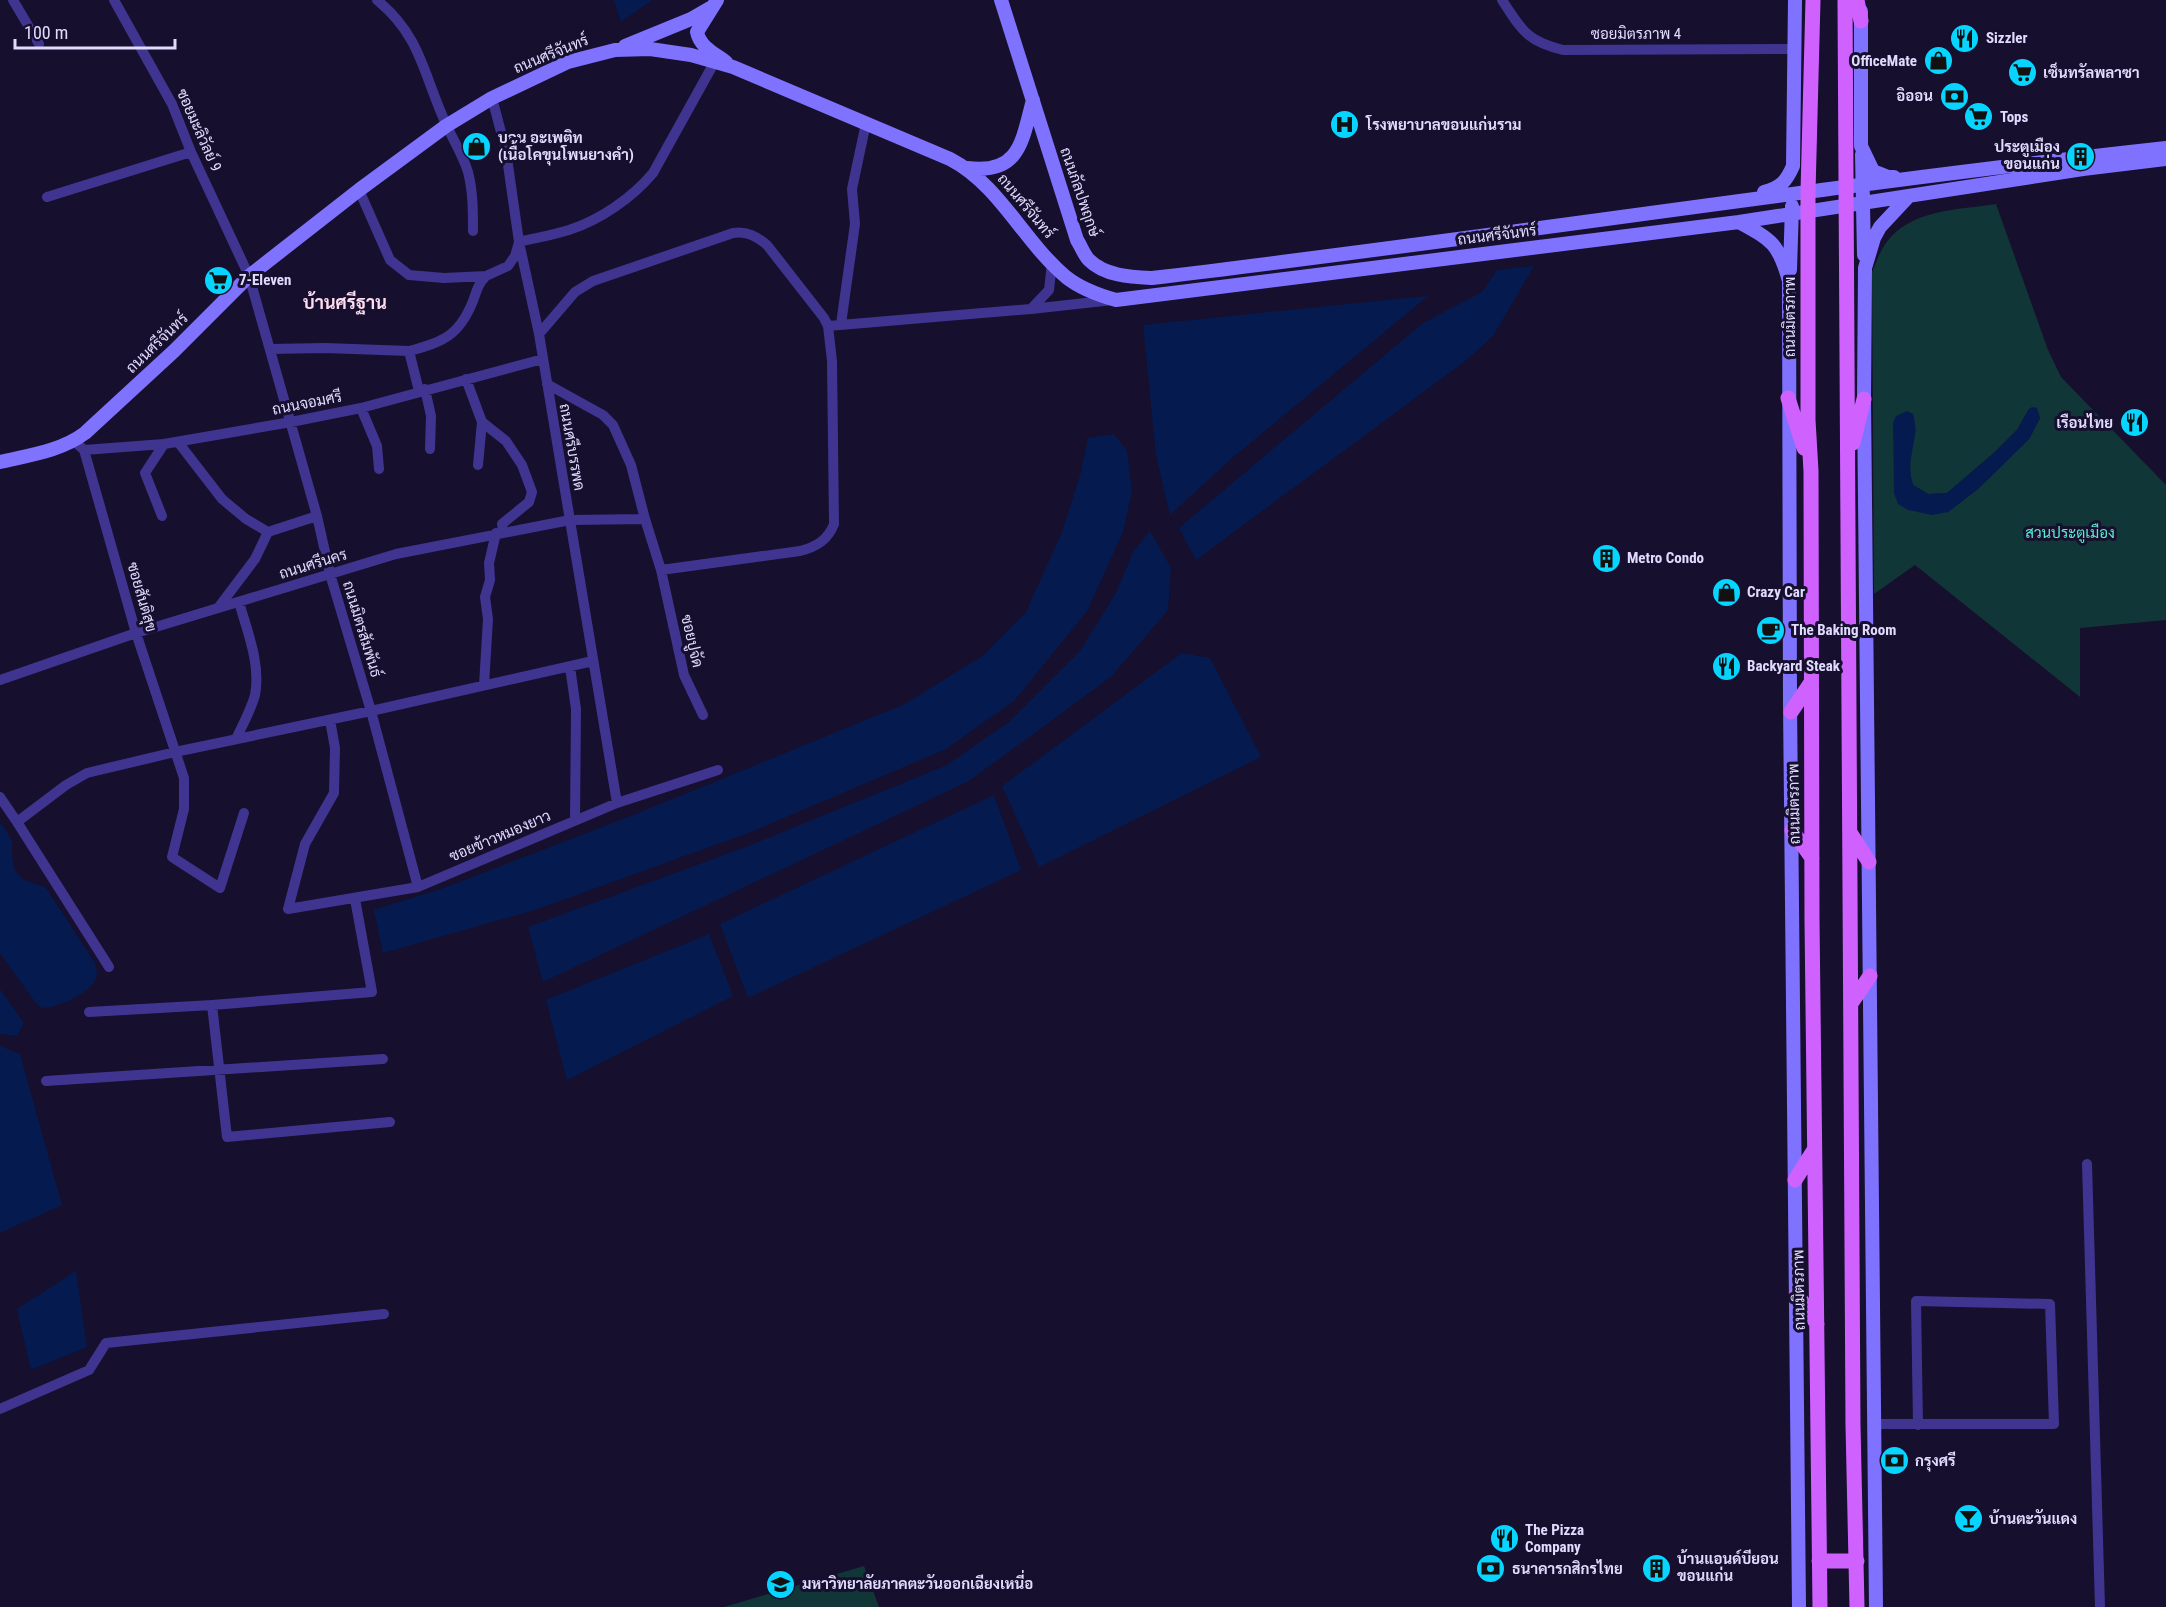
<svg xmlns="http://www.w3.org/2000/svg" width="2166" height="1607" font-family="'Roboto Condensed',Sarabun,sans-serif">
	<rect width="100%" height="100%" fill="#160f2d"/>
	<path fill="#113638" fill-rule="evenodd" d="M1996,204L2048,350L2061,377L2166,485V620L2080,628V697L1915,565L1874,594L1872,272C1876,263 1880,251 1886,243C1910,209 1959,210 1996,204ZM2029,409L2040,418L2029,439L1979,488L1948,512L1894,493L1917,426C1912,446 1906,465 1913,485L1928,494L1947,493L1995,452L2017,430Z
		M864,1566L879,1607H724Z"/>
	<path fill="#051b4f" d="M614,0H652L621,22Z
		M1534,266L1493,336L1464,362L1196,560L1179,528L1423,323L1482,292L1497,270Z
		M1428,296L1231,459L1170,515L1156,455L1143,325Z
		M2032,407L2037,408L2040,418L2029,439L1979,488L1948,512L1932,515L1908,510L1898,504L1894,493L1893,423L1896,416L1907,411L1913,414C1921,439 1904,458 1913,485L1928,494L1947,493L1995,452L2017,430L2029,409Z
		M1114,434L1127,451L1132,491L1123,532L1087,611L1015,700L946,749L751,832L535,910L383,953L374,910L444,888L636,814L905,704L984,655L1026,612L1062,532L1081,472L1088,438Z
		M1150,531L1171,568L1168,610L1111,677L969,781L543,982L528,927L746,847L947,765L1009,722L1080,651L1116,593L1133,552Z
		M1182,653L1210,658L1261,757L1039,867L1002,786Z
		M994,795L1021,870L748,998L720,924Z
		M0,822L12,840V857L14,868L22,879L46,888L95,963C96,968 98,973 96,978C93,992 55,1009 42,1008L35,1002L0,953Z
		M709,934L733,996L567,1080L546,1000Z
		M0,989L24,1023L17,1036L0,1034Z
		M0,1046L20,1054L62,1205L0,1233Z
		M76,1271L87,1347L31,1370L17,1309Z"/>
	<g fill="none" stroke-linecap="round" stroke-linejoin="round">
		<path stroke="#3f3590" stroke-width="10" d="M13,0L39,44
			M114,0L172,104L191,152L249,276L317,516L330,574L371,711L418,887
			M377,0C423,38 423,76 447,126C454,142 463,155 468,172C473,191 473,211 473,231
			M1502,0C1522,30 1526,41 1563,50L1793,49
			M492,98L506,151L519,242L539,334L617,803
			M359,190L390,260L409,275L444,278L486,276L508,266L515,256L519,242C536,238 553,235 569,230C600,220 632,198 653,173L714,63
			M47,197L191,152
			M1031,309L1049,290L1052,263
			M841,324L855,224L852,189L866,123
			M828,326L1031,309L1113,300
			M539,334L575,292L593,281L733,233C747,231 756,236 767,245L824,318L828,326L832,361L834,524C828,540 816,547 800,551L661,570L645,519L631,465L613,425L603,415L547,384
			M270,349L325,348L409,351
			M466,379L482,422L478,465
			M425,389L431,416L430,449
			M419,391L409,351C443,342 459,336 473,301C477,290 478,284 486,276
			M361,408L377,446L379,469
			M482,422L506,441L522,465L532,492L529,502L502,524L503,532
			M74,441L84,450L164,444L291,422L361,408L543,359
			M178,442L222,499L246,519L268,532
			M84,450L136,633L184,778V809L172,857L220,888L244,813
			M162,516L145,473L164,444
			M661,570L684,675L703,715
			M218,608L255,559L268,532L317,516
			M570,667L576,709L575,820
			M0,680L136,633L396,554L570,520L645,519
			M484,685L488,619L485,597L490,580L489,563L496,533
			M330,720L335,748L334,793L305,844L288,909L418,887L617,803L718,770
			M236,739C242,726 251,710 255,695C261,664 247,631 239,602
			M0,797L17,822L66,785L87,773L175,752L371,711L593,661
			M17,822L109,967
			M212,1005L227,1137L390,1122
			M89,1012L212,1005L372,992L355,899
			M46,1081L383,1059
			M2087,1164L2100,1607
			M0,1409L89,1370L106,1343L384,1314
			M1874,1424H2054L2050,1304L1916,1301L1918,1425"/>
		<path stroke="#7f72ff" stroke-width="14" d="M717,0L697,32C700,47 714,53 726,62
			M1001,0L1077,240C1081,246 1084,255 1089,260C1105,276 1131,277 1152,278C1490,238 1827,185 2166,148
			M1861,11V146L1873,171L1888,177H1894
			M625,46L691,19L710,8
			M1862,154L1864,255
			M967,168C1020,175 1022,141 1033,100
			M1764,192C1781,187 1786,182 1793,166L1795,0
			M1739,222C1772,240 1779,244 1789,281L1790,703L1799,1607
			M1790,270L1792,206
			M0,462C30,455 61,451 85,433L174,351L249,276L359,190L446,126L492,98L568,62L615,50L650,49L691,55L733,67L950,159C1000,185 1023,241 1066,277C1081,289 1098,295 1116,300L1739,222L2083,169L2166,159
			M1876,1607L1864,399L1865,268L1874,238L1880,227L1908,197"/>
		<path stroke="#cf62ff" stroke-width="15" d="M1813,0L1808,192V420L1811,471L1812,919L1820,1607
			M1845,0L1853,1425L1857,1607
			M1857,0L1861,21
			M1788,398L1804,448
			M1853,443L1864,399
			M1791,712L1810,684
			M1792,830L1812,858
			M1851,834L1869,862
			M1852,1002L1870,976
			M1795,1180L1814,1150
			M1797,1294L1817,1324
			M1819,1561H1857"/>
	</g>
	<defs>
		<symbol id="restaurant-disc" viewBox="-11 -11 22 22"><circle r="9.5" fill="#07d5ff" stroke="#160f2d"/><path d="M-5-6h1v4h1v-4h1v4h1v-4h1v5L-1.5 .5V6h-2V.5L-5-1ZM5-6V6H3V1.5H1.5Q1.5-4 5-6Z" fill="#111"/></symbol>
		<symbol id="shop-disc" viewBox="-11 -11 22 22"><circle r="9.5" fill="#07d5ff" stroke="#160f2d"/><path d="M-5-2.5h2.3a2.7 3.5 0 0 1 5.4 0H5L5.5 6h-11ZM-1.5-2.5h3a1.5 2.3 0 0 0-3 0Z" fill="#111"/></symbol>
		<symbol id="supermarket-disc" viewBox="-11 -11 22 22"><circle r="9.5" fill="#07d5ff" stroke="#160f2d"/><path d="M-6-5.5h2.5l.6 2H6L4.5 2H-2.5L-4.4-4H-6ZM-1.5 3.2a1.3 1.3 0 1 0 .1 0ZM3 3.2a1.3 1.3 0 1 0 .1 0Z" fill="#111"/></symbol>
		<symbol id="bank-disc" viewBox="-11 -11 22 22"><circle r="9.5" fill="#07d5ff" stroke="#160f2d"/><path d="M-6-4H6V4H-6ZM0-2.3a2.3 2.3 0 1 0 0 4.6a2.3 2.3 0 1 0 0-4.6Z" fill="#111"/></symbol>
		<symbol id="hospital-disc" viewBox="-11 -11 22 22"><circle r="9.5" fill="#07d5ff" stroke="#160f2d"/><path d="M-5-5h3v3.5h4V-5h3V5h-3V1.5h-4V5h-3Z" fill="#111"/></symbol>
		<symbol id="building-disc" viewBox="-11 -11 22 22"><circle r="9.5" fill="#07d5ff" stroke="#160f2d"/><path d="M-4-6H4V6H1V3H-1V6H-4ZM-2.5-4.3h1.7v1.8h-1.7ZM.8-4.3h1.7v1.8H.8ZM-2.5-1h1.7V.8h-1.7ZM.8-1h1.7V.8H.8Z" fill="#111"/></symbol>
		<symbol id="cafe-disc" viewBox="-11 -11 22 22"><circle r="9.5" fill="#07d5ff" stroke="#160f2d"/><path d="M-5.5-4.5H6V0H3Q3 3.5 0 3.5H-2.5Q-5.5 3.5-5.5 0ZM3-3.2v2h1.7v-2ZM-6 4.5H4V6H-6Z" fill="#111"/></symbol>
		<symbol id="bar-disc" viewBox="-11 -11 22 22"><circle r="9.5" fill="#07d5ff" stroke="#160f2d"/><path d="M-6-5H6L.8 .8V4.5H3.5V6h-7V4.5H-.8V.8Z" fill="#111"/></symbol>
		<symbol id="university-disc" viewBox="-11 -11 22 22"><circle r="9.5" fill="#07d5ff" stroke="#160f2d"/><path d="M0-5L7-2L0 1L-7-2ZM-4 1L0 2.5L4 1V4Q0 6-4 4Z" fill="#111"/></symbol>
	</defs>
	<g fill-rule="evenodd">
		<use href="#restaurant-disc" x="1948" y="22" width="33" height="33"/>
		<use href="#shop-disc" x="1922" y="44" width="33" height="33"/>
		<use href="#supermarket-disc" x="2006" y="56" width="33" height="33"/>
		<use href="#bank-disc" x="1938" y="80" width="33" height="33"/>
		<use href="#supermarket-disc" x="1962" y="100" width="33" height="33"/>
		<use href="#hospital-disc" x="1328" y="108" width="33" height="33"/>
		<use href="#shop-disc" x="460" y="130" width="33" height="33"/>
		<use href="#building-disc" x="2064" y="140" width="33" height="33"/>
		<use href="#supermarket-disc" x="202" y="264" width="33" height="33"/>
		<use href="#restaurant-disc" x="2118" y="406" width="33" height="33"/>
		<use href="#building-disc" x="1590" y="542" width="33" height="33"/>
		<use href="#shop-disc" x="1710" y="576" width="33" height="33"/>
		<use href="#cafe-disc" x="1754" y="614" width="33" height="33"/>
		<use href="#restaurant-disc" x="1710" y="650" width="33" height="33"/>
		<use href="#bank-disc" x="1878" y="1444" width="33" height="33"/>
		<use href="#bar-disc" x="1952" y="1502" width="33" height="33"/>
		<use href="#restaurant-disc" x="1488" y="1522" width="33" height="33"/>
		<use href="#building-disc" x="1640" y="1552" width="33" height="33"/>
		<use href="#bank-disc" x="1474" y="1552" width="33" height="33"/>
		<use href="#university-disc" x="764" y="1568" width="33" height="33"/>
	</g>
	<g text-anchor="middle" stroke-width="6" stroke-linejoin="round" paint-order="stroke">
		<g font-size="15" fill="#e1dbff" stroke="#160f2d">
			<text x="1636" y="39">ซอยมิตรภาพ 4</text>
			<text transform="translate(551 54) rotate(-22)" y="5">ถนนศรีจันทร์</text>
			<text transform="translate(199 130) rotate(66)" y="5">ซอยมะลิวัลย์ 9</text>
			<text transform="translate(1080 192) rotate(71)" y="5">ถนนกัลปพฤกษ์</text>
			<text transform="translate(1026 206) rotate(50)" y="5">ถนนศรีจันทร์</text>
			<text transform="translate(1497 235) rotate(-7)" y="5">ถนนศรีจันทร์</text>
			<text transform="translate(1790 317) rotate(-90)" y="5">ถนนมิตรภาพ</text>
			<text transform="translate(157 343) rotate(-44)" y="5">ถนนศรีจันทร์</text>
			<text transform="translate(307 403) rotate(-11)" y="5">ถนนจอมศรี</text>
			<text transform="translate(572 447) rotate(80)" y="5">ถนนศรีบรรพด</text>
			<text transform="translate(313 564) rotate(-17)" y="5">ถนนศรีนคร</text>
			<text transform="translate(142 597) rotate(74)" y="5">ซอยสันติสุข</text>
			<text transform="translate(362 629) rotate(73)" y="5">ถนนมิตรสัมพันธ์</text>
			<text transform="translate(692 641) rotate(77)" y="5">ซอยปูจัด</text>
			<text transform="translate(1794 804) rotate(-91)" y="5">ถนนมิตรภาพ</text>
			<text transform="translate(500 836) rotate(-23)" y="5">ซอยข้าวหมองยาว</text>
			<text transform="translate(1799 1290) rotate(-91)" y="5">ถนนมิตรภาพ</text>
		</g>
		<g font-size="15" font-weight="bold" fill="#e1dbff" stroke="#160f2d" text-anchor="start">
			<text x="1986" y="43">Sizzler</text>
			<text x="1917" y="66" text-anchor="end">OfficeMate</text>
			<text x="2043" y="78">เซ็นทรัลพลาซา</text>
			<text x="1933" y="101" text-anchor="end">อิออน</text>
			<text x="2000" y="122">Tops</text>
			<text x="1366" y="130">โรงพยาบาลขอนแก่นราม</text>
			<text x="498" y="143">บอน อะเพติท<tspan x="498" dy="17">(เนื้อโคขุนโพนยางคำ)</tspan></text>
			<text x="2060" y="152" text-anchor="end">ประตูเมือง<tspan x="2060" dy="17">ขอนแก่น</tspan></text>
			<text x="239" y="285">7-Eleven</text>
			<text x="2113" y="428" text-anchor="end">เรือนไทย</text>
			<text x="1627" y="563">Metro Condo</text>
			<text x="1747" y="597">Crazy Car</text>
			<text x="1791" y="635">The Baking Room</text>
			<text x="1747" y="671">Backyard Steak</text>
			<text x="1915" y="1466">กรุงศรี</text>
			<text x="1989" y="1524">บ้านตะวันแดง</text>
			<text x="1525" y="1535">The Pizza<tspan x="1525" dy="17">Company</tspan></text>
			<text x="1677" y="1564">บ้านแอนด์บียอน<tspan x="1677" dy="17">ขอนแก่น</tspan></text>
			<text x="1512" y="1574">ธนาคารกสิกรไทย</text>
			<text x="802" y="1589">มหาวิทยาลัยภาคตะวันออกเฉียงเหนี่อ</text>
		</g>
		<g font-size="15" fill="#5aecd1" stroke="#160f2d">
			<text x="2070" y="538">สวนประตูเมือง</text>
		</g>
		<g font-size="18" font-weight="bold" fill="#ffddf0" stroke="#160f2d">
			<text x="345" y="309">บ้านศรีฐาน</text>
		</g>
	</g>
	<path d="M15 39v9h160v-9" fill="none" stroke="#e1dbff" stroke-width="3"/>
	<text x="24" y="39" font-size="18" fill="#e1dbff" stroke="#160f2d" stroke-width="4.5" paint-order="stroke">100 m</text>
</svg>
